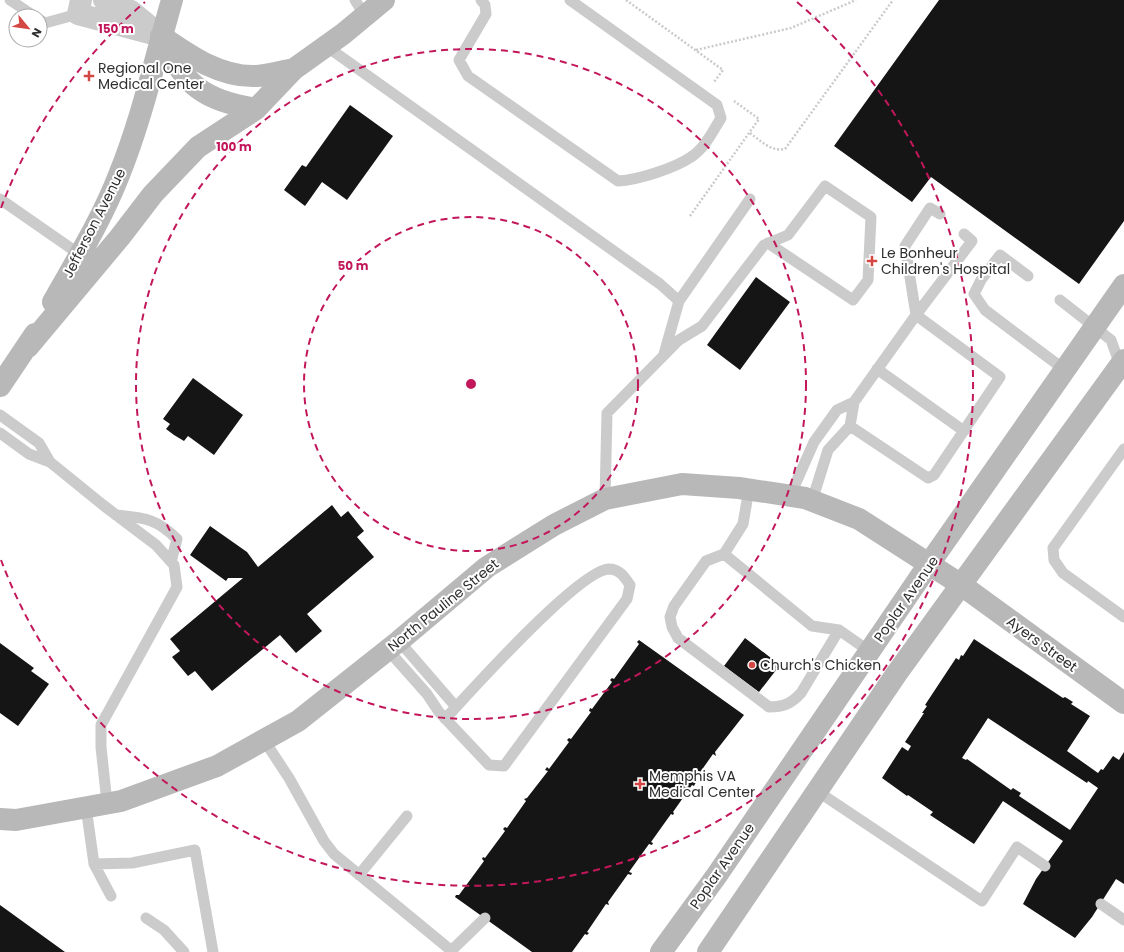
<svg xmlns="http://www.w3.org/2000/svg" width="1124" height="952" font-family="Poppins,sans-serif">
	<rect width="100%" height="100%" fill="#fff"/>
	<path fill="#151515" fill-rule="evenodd" d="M939,0H1124V221L1079,284L931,177L912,202L834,146Z
		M350,105L393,136L347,200L322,182L305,206L284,190L302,165L306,167Z
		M756,277L790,302L740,370L707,345Z
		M193,378L243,415L214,455L188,436L184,441L174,435L166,429L170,424L163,419Z
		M332,505L341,517L348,511L364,531L357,537L374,557L307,614L322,631L296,653L280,635L212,691L195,671L188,676L172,657L180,651L170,639L243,578H228L226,581L190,555L210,526L247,552L258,567Z
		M745,638L780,665L759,692L724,666Z
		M974,639L1063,698L1065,697L1073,702L1071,704L1090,716L1067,751L1098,773L1101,769L1103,770L1113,756L1119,760L1124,752V884L1116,879L1092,917L1075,938L1023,904L1036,879L1063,841L1003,801L974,844L930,815L933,812L908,795L907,796L882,778L902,747L908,751L911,746L905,742L924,713H922L927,706L925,705L956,658L959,660L961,655L963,656ZM988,718L1087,783L1088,781L1098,788L1070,830L1019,796L1021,793L1013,788L1011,790L967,759L966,760L962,758Z
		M639,640L744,715L715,752L716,756L713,754L694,781L696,782L694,786L692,785L673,812L674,813L673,815L671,814L651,842L653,843L652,845L649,844L629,872L632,873L631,875L628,874L608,902L609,905L606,904L587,932L589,933L587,935L585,934L572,952H532L455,897L456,895H459L484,861L482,859L483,857L485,858L505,831L503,829L505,827L507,828L526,801L524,799L527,798L548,771L545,770L547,767L549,769L569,742L567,740L569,738L571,739L591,712L589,711L590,708L592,709L612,682L610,680L612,678L614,679L639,644L637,642Z
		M0,643L34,668L31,671L49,684L18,726L0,713Z
		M0,905L65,952H0Z"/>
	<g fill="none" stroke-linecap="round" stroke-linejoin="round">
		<path stroke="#cbcbcb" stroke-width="2.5" stroke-dasharray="2 2" stroke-linecap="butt" d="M626,0L723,70L714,82
			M696,50L791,28L856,0
			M750,133C761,141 771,152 785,149L893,0
			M690,216L759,119L734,101"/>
		<path stroke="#cbcbcb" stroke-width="11" d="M10,0L34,16
			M355,0L365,16
			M481,0L485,5L486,14L459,60L468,76L618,181C638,180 675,168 691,157C705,148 713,131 721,118L717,105L570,0
			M40,20L45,23L78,14
			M326,46L660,284L679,301
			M0,199L82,256
			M940,214L930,208L905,246L916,315L972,241L964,234
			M1028,276L1000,255L981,280L974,294L985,310L1065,370
			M1060,300L1111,340L1120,365
			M664,354L679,301L750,199
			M877,369L964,431
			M0,415L39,443L50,462L29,454L0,433
			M1124,449L1053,548L1054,560L1063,573L1124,617
			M50,462L103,505L156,545L174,565L177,587L101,725V747L107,803
			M749,489L743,524L724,554L812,626L839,630L869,651
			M790,496L814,442L837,410L854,402
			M605,499L607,413L679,340L702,326L764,245L788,235L825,186L871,217L868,280L853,300L768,243
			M812,501L828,450L850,426L928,478L934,475L1000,377L916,315L854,402L850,426
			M116,515C144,518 156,518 177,539L171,562
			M724,554L706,561L674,606L670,617L672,627L678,638L769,707C783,707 791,704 801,693L839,630
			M399,641L456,707
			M388,650L427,694L439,712L489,765L504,766L627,599L630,585C625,578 620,569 609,569C579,570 470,692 445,719
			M264,740L289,778L324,841L334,854L453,952
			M817,791L982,901L1017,847L1045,866
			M86,807L94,864L111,896
			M94,864L132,863L195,850L213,952
			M359,875L407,816
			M1101,904L1124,920
			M146,918L164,930L184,952
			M451,951L485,918"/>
		<path stroke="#cbcbcb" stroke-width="22" d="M81,0L78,14L161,36
			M104,0L131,11L159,34"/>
		<path stroke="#b8b8b8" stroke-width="22" d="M161,36C190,56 221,78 257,76C269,75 282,71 294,69
			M162,37C186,87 202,99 256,109
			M53,302C76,261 102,219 119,175C142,118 155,59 172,0
			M28,347L120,237L153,194L198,147L256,109L294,69L343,34L384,0
			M0,386L35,334
			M0,819L16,820L121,801L217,766L298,721L399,641L487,567L554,525L605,499L682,484L739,488L805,498L859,519L960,584L1124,703
			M661,952L717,875L929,564L1124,285
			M708,952L897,673L1124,360"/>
	</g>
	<g fill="none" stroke="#c2185b" stroke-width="2" stroke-dasharray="7 5">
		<circle cx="471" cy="384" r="167"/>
		<circle cx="471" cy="384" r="335"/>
		<path d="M1 208A502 502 0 0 1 145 2M797 2A502 502 0 1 1 1 560"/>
	</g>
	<g fill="#d44742" stroke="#fff" stroke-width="1.5">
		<path d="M87 70h4v4h4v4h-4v4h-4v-4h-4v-4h4z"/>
		<path d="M870 255h4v4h4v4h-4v4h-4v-4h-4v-4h4z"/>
		<circle cx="752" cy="665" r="4"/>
		<path d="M638 778h4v4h4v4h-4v4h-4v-4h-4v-4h4z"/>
	</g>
	<g text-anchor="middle" stroke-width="4" stroke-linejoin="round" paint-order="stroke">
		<g font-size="14" fill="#2e2e2e" stroke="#fff" text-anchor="start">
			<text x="98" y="73">Regional One<tspan x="98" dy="16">Medical Center</tspan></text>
			<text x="881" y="258">Le Bonheur<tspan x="881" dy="16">Children's Hospital</tspan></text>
			<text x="760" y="670">Church's Chicken</text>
			<text x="649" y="781">Memphis VA<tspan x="649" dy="16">Medical Center</tspan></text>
		</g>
		<g font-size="14" fill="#2e2e2e" stroke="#fff">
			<text transform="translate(94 223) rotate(-63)" y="5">Jefferson Avenue</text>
			<text transform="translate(906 599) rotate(-55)" y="5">Poplar Avenue</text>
			<text transform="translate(443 605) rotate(-39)" y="5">North Pauline Street</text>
			<text transform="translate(1042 644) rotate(36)" y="5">Ayers Street</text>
			<text transform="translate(722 866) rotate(-55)" y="5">Poplar Avenue</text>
		</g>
	</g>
	<circle cx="471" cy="384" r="6" fill="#c2185b" stroke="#fff" stroke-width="2"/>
	<g font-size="12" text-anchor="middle" font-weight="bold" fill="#c2185b" stroke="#fff" stroke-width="4" stroke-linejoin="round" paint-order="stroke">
		<text x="116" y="33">150 m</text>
		<text x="234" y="151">100 m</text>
		<text x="353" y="270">50 m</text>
	</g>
	<g transform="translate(28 28) rotate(119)"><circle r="19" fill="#ffffff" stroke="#ababab"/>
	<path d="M0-3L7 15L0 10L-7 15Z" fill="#d44742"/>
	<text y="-6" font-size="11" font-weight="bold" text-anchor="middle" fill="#2e2e2e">N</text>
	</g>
</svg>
